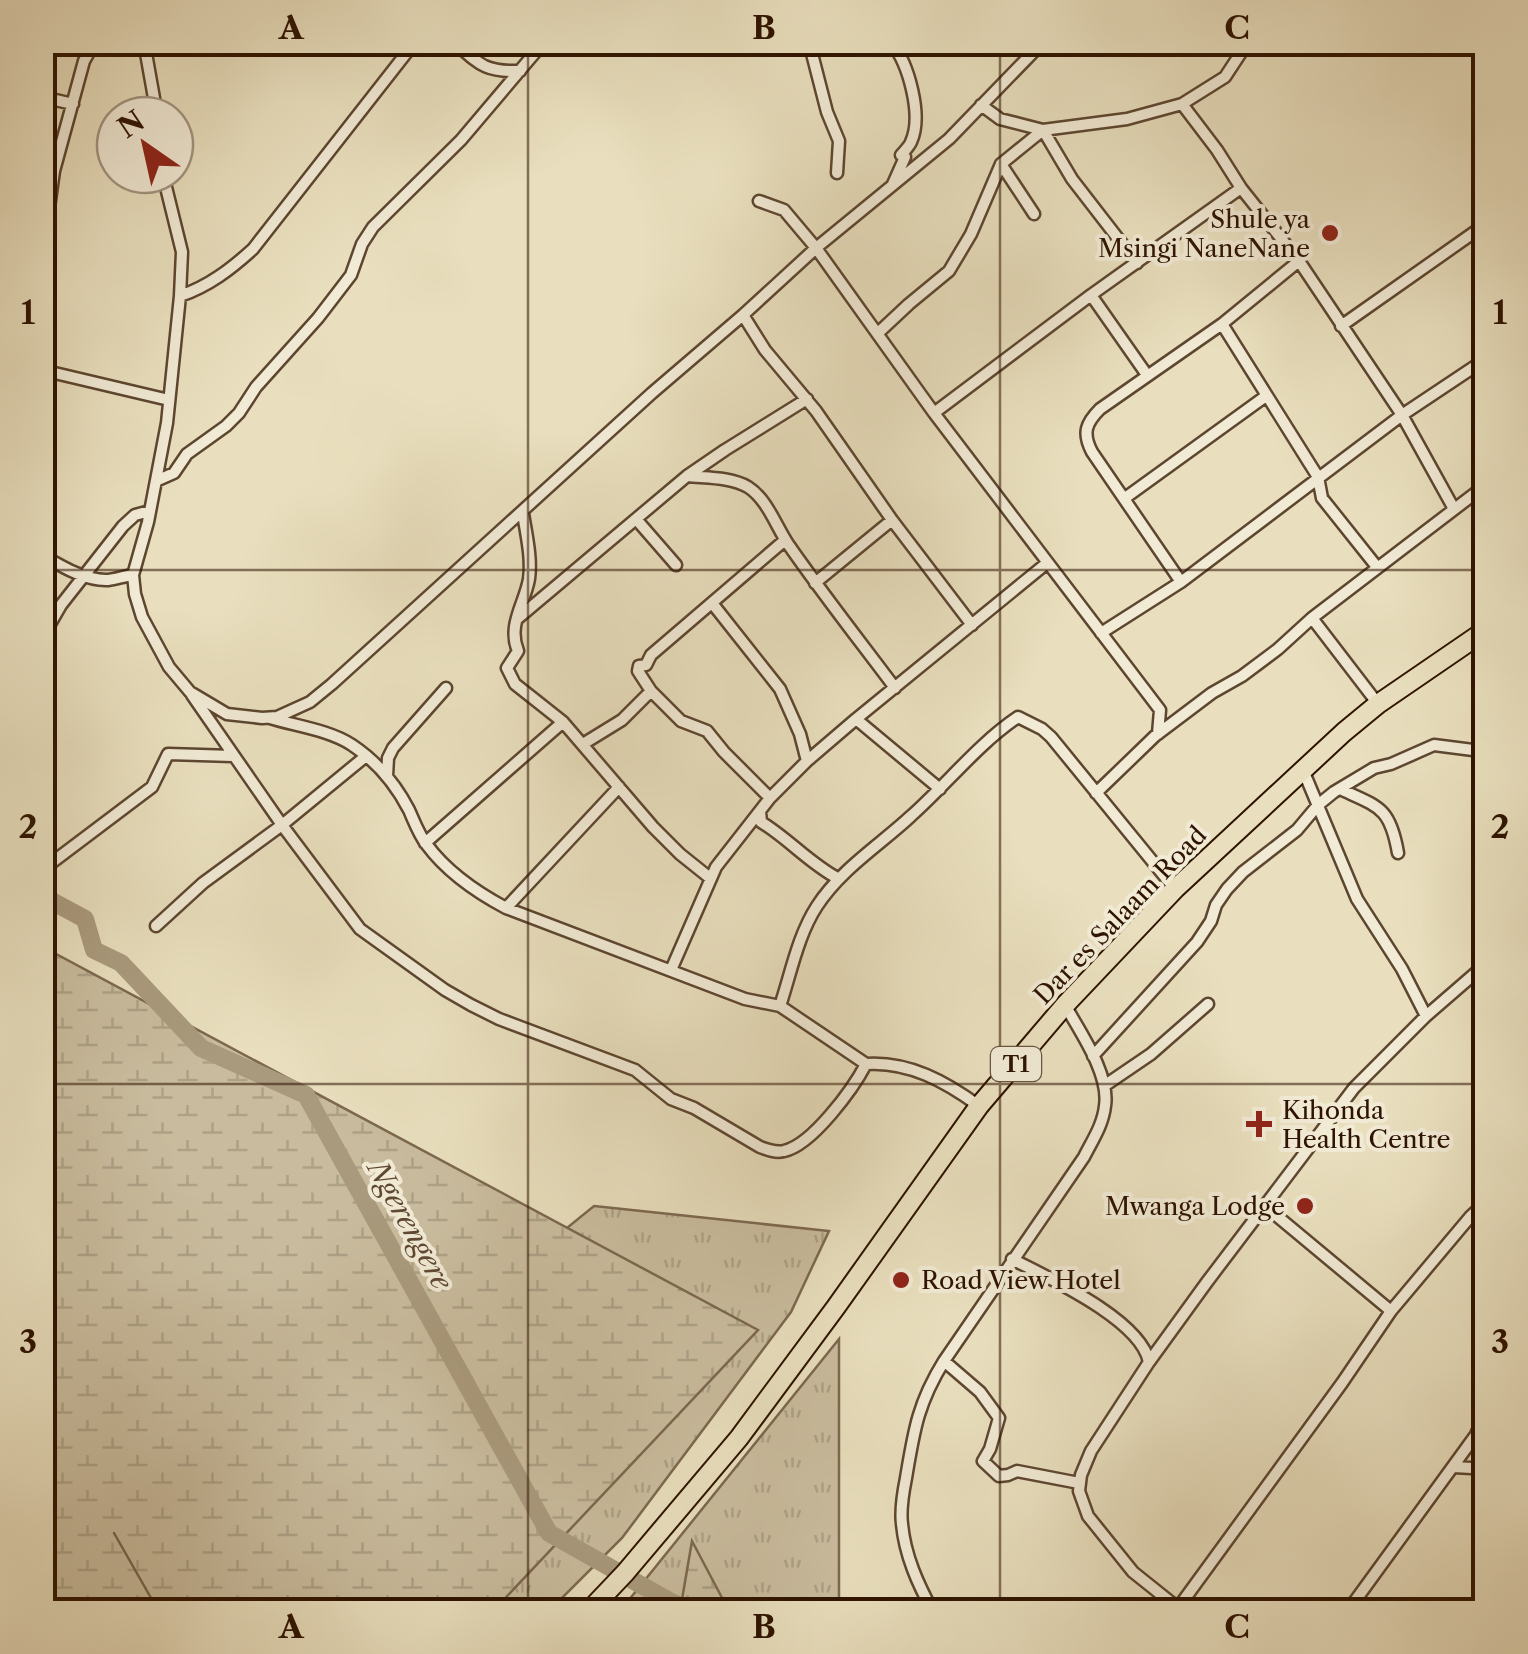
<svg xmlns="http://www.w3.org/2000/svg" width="1528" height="1654" font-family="'Libre Caslon Text',serif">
	<defs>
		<pattern id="grass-tufts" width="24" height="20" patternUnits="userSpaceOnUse" patternTransform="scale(2.5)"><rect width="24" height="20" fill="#c9bc9e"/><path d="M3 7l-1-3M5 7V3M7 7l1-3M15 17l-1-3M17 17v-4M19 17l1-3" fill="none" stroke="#ada186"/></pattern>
		<pattern id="wetland-marsh" width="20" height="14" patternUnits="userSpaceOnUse" patternTransform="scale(2.5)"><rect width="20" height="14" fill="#c9bc9e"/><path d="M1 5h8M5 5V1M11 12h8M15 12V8" fill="none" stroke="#ada186"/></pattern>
	</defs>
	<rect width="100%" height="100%" fill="#e9dfbe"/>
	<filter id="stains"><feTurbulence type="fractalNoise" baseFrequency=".002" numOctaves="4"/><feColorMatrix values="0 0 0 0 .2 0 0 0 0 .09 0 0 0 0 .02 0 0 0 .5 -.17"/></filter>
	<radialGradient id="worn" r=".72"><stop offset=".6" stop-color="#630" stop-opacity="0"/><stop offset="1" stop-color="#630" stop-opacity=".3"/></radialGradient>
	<path fill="url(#grass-tufts)" stroke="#7c684f" stroke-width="2.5" d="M594,1206L829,1231L791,1312L622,1538L549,1611L94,1612Z
		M839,1339V1611H620Z"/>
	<path fill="url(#wetland-marsh)" stroke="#7c684f" stroke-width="2.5" d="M42,947H43L758,1330L493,1611H44Z
		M692,1541L729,1611H680Z"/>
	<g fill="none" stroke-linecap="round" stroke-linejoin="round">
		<path stroke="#78644b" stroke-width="2.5" d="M114,1533L159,1612"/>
		<path stroke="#a99a7d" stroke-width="18" d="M42,900L46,898L85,919L94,950L121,963L201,1048L306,1095L549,1533L673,1603L697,1612"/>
		<defs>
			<path id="street" d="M144,42L157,115
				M454,42C480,65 485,72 520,71
				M809,42L827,112L839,141L837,173
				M891,42C909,64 923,116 911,142C910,145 903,153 901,155L905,157L893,184
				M42,97L73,104
				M1182,104L1217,150L1241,188
				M981,105L1000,119L1043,130L1127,119L1182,104L1225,77L1248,42
				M163,175L182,252L180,296L167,423L148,522L133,575L135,594L142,617L169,667L190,692L227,714L262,718L277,717L310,702L332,684L652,393L743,315L816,248L949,139L1043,42
				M759,201L784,210L816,248L934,413L1160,710L1158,734
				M1034,214L1001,164L1043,130L1072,179L1137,263
				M42,238L47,222L54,171L84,61L93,45L106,46L124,42
				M1091,295L1147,375
				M180,296C209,286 231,269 253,249L415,42
				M743,315L765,350L816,411L892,520L972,625
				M1222,324L1318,477L1322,498L1377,567
				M1341,326L1486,224
				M878,333L909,304L949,271L971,234L1001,164
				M42,370L169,400
				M934,413L1091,295L1241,188L1299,261L1402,415L1454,509
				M687,476C707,478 731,477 748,487C767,499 776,526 788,544C822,593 859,640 895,688
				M156,481L174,473L187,454L226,426L239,413L256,387L318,318L351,275L362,244L373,227L461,140L544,42
				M1125,498L1266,396
				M523,513C526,534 532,557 529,579C525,603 507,625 518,651L507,668L515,684L563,722L653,827L680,854L710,878
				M636,519L676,565
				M42,555C61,566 85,581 108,580C116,579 125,576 133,575
				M1181,582L1092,452C1082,433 1086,423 1100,409L1222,324L1299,261
				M815,583L892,520
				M712,603L780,689L800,734L807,761
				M1312,618L1378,704
				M517,619L687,476L725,450L807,399
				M1101,633L1181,582L1402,415L1486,359
				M42,638L61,605L123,526L135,515L150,511
				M192,695L282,825L360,929L445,990L471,1005L499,1019L635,1070L671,1099L694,1108L760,1147C768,1150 776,1153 784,1151C812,1145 853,1089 866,1064
				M270,718C296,726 329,730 352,745C376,761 396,785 409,810C414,821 419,835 427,845C447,872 476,892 506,908L745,999L780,1006L866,1064C909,1061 946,1082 979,1106
				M856,719L940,789
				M583,744L622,720L651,691
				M1303,770L1357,899L1402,969L1426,1016
				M387,776L388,758L393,748L446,688
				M1340,789C1379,807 1390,807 1398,853
				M1096,793L1155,736L1212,693L1242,676L1278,649L1312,618L1486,485
				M770,798L724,752L707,731L681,721L651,691L638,671L639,666L646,665L651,655L785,540
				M760,811L761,822C789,839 810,864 839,879
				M425,843L563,722
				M42,870L152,787L168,754L233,756
				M506,908L619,787
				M156,926L203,883L282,825L366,756
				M671,970L716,867L770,798L807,761L856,719L1047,563
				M780,1006C791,973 798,935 817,906C841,869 880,845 911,816C947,784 978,744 1018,717L1042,729L1051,737L1175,889
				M1093,1056L1197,942L1211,921L1216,905L1227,889L1243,872L1297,830L1318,805L1334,792L1374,768L1391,764L1434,745L1473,750L1486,744
				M1104,1086L1151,1054L1208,1004
				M1265,1206L1391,1311
				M1012,1259C1049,1278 1141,1320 1149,1362
				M944,1361L980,1392L999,1418L990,1449L983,1461L999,1476L1008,1475L1017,1471L1079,1483
				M1477,1432L1486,1465
				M1453,1467L1472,1468L1486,1474
				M1178,1608L1342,1383L1391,1311L1470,1217L1486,1202
				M933,1612C918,1584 905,1556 902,1524C900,1509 903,1493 906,1478C914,1430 918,1403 944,1361L1084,1157C1092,1141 1103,1125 1105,1106C1110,1074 1080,1032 1065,1005
				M1183,1612L1133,1572L1088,1516L1079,1491L1081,1475L1091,1451L1149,1362L1207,1282L1354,1088L1426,1016L1486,964
				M1347,1612L1486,1421"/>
			<path id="highway" d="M588,1612L625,1573L739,1438L836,1307L979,1106L1065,1005L1175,889L1344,732L1378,704L1486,630"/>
		</defs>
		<use href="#street" stroke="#5d4630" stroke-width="15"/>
		<use href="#highway" stroke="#2e1300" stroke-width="22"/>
		<use href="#street" stroke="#f1ead5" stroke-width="10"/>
		<use href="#highway" stroke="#e9dfbe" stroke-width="18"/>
	</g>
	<path fill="none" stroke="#2e1300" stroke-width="2.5" stroke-opacity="0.55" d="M528,42V1612M1000,42V1612M42,570H1486M42,1084H1486"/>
	<g fill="#8f2418" stroke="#f1ead5" stroke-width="4">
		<circle cx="1330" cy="233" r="10"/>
		<path d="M1254 1109h10v10h10v10h-10v10h-10v-10h-10v-10h10z"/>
		<circle cx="1305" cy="1206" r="10"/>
		<circle cx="901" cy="1280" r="10"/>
	</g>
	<g text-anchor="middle" stroke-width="8" stroke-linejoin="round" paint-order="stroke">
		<rect fill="#f1ead5" stroke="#685440" stroke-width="2.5" x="991" y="1047" width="50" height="34" rx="8"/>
		<g font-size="22" font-weight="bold" fill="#2e1300">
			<text x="1016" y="1072">T1</text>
		</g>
		<g font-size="25" fill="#2e1300" stroke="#f1ead5" text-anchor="end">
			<text x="1310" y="228">Shule ya<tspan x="1310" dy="29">Msingi NaneNane</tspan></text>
			<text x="1282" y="1119" text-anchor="start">Kihonda<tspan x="1282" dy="29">Health Centre</tspan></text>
			<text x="1285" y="1215">Mwanga Lodge</text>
			<text x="921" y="1289" text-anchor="start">Road View Hotel</text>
		</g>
		<g font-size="25" fill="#2e1300" stroke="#f1ead5">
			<text transform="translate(1120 915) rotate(-46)" y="9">Dar es Salaam Road</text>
		</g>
		<g font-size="28" font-style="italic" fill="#5f4932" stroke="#f1ead5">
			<text transform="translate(410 1225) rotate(61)" y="10">Ngerengere</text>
		</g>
	</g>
	<rect width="1528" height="1654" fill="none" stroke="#e9dfbe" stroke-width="110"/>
	<g transform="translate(145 145) rotate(326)"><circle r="48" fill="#f1ead5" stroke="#a39480" stroke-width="2.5"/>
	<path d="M0-8L18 38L0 25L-18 38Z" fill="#8f2418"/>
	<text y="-15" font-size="28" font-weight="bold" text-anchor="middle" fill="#2e1300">N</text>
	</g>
	<rect x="55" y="55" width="1418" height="1544" fill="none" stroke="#2e1300" stroke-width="4"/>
	<g font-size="32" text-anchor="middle" font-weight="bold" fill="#2e1300">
		<text x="291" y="39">A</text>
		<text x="764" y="39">B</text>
		<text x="1237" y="39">C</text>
		<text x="28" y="324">1</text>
		<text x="1500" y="324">1</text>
		<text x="28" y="838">2</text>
		<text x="1500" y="838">2</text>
		<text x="28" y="1353">3</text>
		<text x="1500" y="1353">3</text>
		<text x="291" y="1638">A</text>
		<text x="764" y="1638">B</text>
		<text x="1237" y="1638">C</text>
	</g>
	<rect width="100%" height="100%" filter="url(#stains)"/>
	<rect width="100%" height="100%" fill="url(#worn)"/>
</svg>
